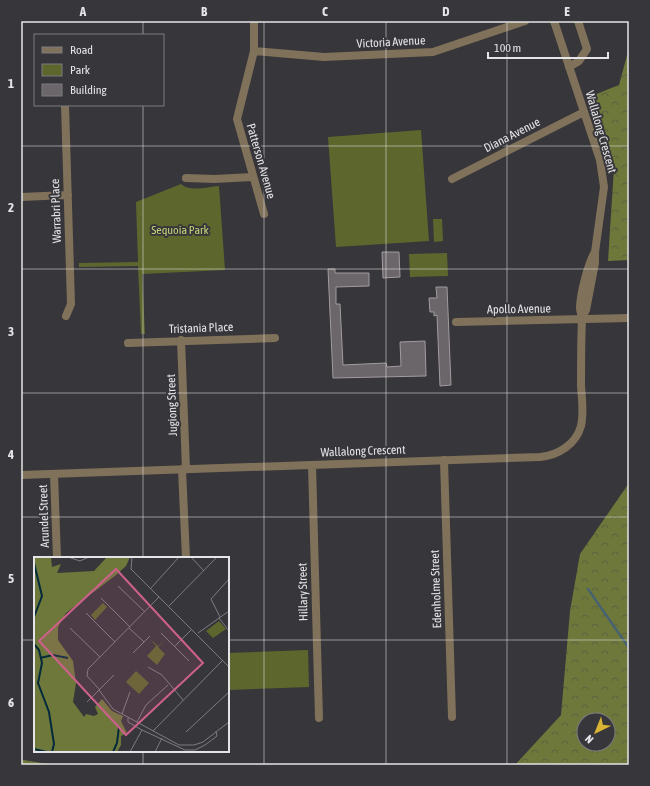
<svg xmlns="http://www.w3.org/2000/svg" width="650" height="786" font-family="'Asap Condensed',sans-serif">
	<defs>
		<pattern id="forest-crowns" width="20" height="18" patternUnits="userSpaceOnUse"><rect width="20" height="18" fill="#6e783a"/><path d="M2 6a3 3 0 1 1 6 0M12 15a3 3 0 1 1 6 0" fill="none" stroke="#5c613f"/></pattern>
	</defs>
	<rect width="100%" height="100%" fill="#37363a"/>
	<path fill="#5d672d" d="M421,130L429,241L336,247L328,137Z
		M181,184C190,192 207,187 219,186L225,270L142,274L145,334H141L138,266L79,267V263L138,262L136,202Z
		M433,219H442L443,241L434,242Z
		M447,253L448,276L410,277L409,254Z
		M308,650L309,687L228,690V653Z"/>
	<path fill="url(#forest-crowns)" fill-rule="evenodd" d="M629,48V260L608,261L614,168L589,97L619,85Z
		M629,483V765H515L561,715L570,611L580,554ZM584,720H608V744H584Z
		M21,760H24L53,765H21Z"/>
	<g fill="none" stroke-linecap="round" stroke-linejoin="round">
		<path stroke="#486370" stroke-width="2.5" d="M588,589L629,648"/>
	</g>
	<path fill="#6b6669" stroke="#a29c9f" d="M382,252H399L400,277L383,278Z
		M328,269H335V273H369V286L336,287V304H340L343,365L386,363L387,367L401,366L400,342L425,341L426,376L333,378Z
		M436,287H447L451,385L440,386L437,315L434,316V312H430L429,298H437Z"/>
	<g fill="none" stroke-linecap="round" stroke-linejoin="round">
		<path stroke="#80715a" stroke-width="8" d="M254,21V51L237,119L264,214
			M554,21L600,160L604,187L595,252V263L586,310L582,316
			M254,51L324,57L433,52L525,21
			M569,67L579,61L587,49L578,21
			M65,105L71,304L66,316
			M186,178L214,179L253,177
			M452,179L584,112
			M21,197L68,195
			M456,322L629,318
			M181,340L186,469
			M128,343L275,338
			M444,460L452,717
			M312,465L319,718
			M182,469L186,558
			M54,474L57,558
			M21,475L540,457C559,455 576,444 581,426C584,413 582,399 581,386C581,364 581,342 582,319C582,315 580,312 580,308C580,295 588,263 595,252"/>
	</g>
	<path fill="none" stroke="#e5e5e8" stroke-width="1" stroke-opacity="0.55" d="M143,21V35M264,21V765M386,21V765M507,21V765M143,105V558M21,146H629M21,269H629M21,393H629M21,517H629M21,640H35M228,640H629M143,751V765"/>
	<g text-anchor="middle" stroke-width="4" stroke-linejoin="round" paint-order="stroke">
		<g font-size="12" fill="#e5e5e8" stroke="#37363a">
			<text transform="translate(391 42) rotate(-3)" y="4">Victoria Avenue</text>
			<text transform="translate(601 132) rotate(74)" y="4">Wallalong Crescent</text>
			<text transform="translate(512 135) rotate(-27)" y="4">Diana Avenue</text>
			<text transform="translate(261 161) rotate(74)" y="4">Patterson Avenue</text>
			<text transform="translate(56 211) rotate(-92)" y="4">Warrabri Place</text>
			<text transform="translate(519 309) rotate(-1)" y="4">Apollo Avenue</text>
			<text transform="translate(201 328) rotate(-2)" y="4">Tristania Place</text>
			<text transform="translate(172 405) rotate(-92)" y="4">Jugiong Street</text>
			<text transform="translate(363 451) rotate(-2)" y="4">Wallalong Crescent</text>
			<text transform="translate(44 516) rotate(-92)" y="4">Arundel Street</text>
			<text transform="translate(436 589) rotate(-92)" y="4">Edenholme Street</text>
			<text transform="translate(303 592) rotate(-91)" y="4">Hillary Street</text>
		</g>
		<g font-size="12" fill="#c3d278" stroke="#37363a">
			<text x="180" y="234">Sequoia Park</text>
		</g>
	</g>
	<g transform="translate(34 557)">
		<rect width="195" height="195" fill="#37363a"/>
		<path d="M69,46L73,50L61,63L57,58ZM185,64L192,72L179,81L172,74ZM116,82L124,89L131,83L124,90L131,97L123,108L113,99L122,89ZM102,114L115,126L105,137L92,125Z" fill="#5d672d"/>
		<path d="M0,0H17L18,10L27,7L23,16L60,14L73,0H96L92,9L82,18L32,56L24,70V83L39,104L42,126L39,145L50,160L52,157L60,159L64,157L61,150L68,142L78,154L89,159L87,164L93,176L87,179V188L83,195H0Z" fill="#6e783a"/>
		<path fill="none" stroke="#042b3c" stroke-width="2" d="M0,6L8,39L0,60M0,87L5,93L8,106L4,126L15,155L20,187L18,195M6,101L19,98L34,101M0,192L13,195M79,195L83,186L85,170"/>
		<path fill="none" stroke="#7d7c80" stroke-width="1" d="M34,0L46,4L55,0M98,0L97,12L195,110M157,0L170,14M84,29L111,55M117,31L145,0M67,41L96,70M135,49L183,0M52,56L81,85M186,60L177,42L195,22M185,61L195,74M36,71L66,100M95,71L110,85M127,76L155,104M164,76L195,54M140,90L158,72M99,96L116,79M114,110L128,118L149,143M65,133L79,152L145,188H160L169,185L195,165M66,133L53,119L54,112L125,40M53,145L80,118M88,157L96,135M94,161V165L108,173L151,193H161L171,188L183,179L182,174M103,165L112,148L134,128M119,174L189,103M152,175L195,135M96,195L108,173M121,195L128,181"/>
		<path fill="#ce608c" fill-opacity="0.15" stroke="#ce608c" stroke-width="2" d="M82,12L169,106L92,178L5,84Z"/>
		<rect width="195" height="195" fill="none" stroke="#e5e5e8" stroke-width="2"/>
	</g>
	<rect width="650" height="786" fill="none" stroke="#37363a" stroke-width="44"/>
	<rect x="34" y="34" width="130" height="72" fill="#37363a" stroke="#7d7c80"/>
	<rect x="42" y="47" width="20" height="6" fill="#80715a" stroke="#7d7c80"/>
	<text x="70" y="54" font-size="12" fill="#e5e5e8">Road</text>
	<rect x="42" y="64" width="20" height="12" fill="#5d672d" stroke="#7d7c80"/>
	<text x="70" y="74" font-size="12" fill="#e5e5e8">Park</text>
	<rect x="42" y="84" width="20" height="12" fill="#6b6669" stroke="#7d7c80"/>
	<text x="70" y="94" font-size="12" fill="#e5e5e8">Building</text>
	<g transform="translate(596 732) rotate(223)"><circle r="19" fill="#37363a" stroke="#7d7c80"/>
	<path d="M0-3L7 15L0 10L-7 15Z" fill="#d9b334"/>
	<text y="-6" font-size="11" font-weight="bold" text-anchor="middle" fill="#e5e5e8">N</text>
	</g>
	<path d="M488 52v6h120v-6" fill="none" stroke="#e5e5e8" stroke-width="2"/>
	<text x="494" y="52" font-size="12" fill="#e5e5e8" stroke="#37363a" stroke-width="3" paint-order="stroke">100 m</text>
	<rect x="22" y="22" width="606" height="742" fill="none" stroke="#e5e5e8" stroke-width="1.5"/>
	<g font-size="13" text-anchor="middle" font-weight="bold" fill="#e5e5e8">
		<text x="83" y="16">A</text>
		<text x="204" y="16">B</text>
		<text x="325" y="16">C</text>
		<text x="446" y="16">D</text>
		<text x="567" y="16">E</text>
		<text x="11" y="88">1</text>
		<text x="11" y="212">2</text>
		<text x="11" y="336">3</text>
		<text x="11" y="459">4</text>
		<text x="11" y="583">5</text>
		<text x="11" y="707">6</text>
	</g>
</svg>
